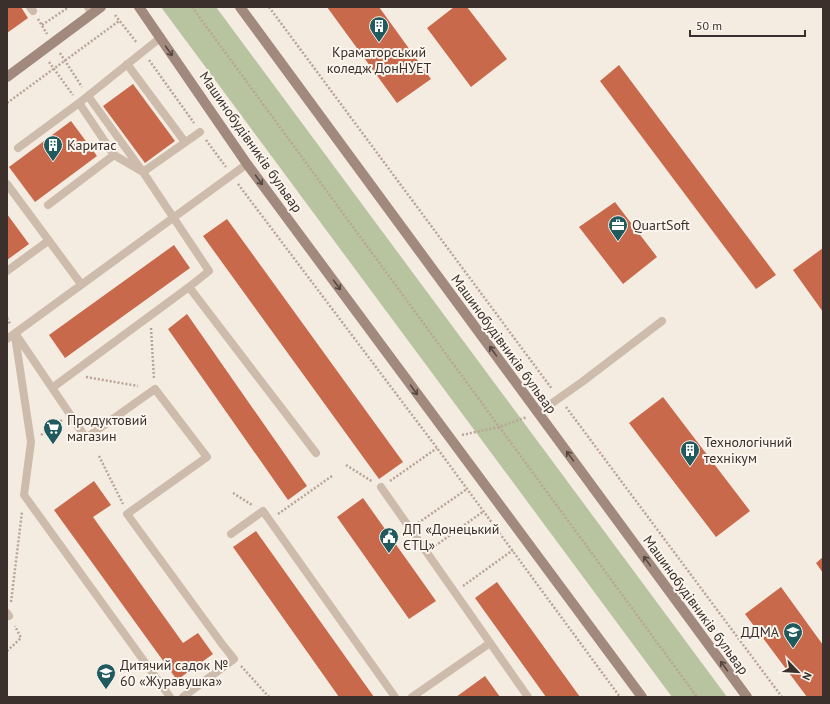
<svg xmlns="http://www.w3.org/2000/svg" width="830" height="704" font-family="'PT Sans',sans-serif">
	<rect width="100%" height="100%" fill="#f4ebe1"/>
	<path fill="#b8c4a0" d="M161,7H216L727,697H672Z"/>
	<path fill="#c8694b" d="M7,7H21L28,18L7,33Z
		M327,7H379L431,79L397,103Z
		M454,7H467L507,59L471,87L427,28Z
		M619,65L776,275L756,289L600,81Z
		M133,84L175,141L145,163L103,106Z
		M71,121L97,156L35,202L9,167Z
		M615,202L657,257L623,284L579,227Z
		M7,214L29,244L7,260Z
		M227,219L403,462L379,479L203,236Z
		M174,245L190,268L65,358L49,335Z
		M823,248V312L793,270Z
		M187,314L307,486L288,500L168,329Z
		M663,397L750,511L716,537L629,423Z
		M94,481L111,505L93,517L183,643L198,633L213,654L177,680L54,510Z
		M363,498L436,601L409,619L337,517Z
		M256,531L374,697H339L233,547Z
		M823,557V573L816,563Z
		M497,582L580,697H546L475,598Z
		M781,587L823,645V697H807L745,614Z
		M485,676L500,697H456Z"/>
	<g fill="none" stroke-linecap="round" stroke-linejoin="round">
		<path stroke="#b9a596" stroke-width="2.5" stroke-dasharray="2 2" stroke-linecap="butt" d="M192,7L697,697
			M269,7L552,389
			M115,15L137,43
			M38,19L47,34
			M42,25L69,7
			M60,53L82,87
			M149,60L194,123
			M49,62L73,95
			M7,103L119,21
			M206,140L226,167
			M238,184L437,448L620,697
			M7,318L10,324
			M151,328L154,379
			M86,377L138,386
			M566,407L782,697
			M41,435L62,420
			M462,435L499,427L527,417
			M99,456L123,504
			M346,465L373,482
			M390,481L437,448
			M233,493L252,505
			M278,514L332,476
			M418,523L467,489
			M435,546L484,511
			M463,586L513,550
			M11,602L22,512
			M7,651L21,638L15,626
			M241,666L269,697"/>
		<path stroke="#cdbbac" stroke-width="8" d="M30,7L33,11
			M88,7L92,14
			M127,64L185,142
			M88,96L143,172L200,132
			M18,148L79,103L160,38
			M114,155L143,172L209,271L189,287L316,453
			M7,184L81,284
			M48,205L114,155L79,103
			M7,271L48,241
			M15,333L86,438L155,389L207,457L127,514L222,644L234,659L183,697
			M15,336L31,442L24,495L170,697
			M7,339L247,164
			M52,388L189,287
			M538,413L582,382L662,321
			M381,487L528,697
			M231,534L263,511L395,697
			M7,613L9,616
			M412,697L490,643"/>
		<path stroke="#a18a7d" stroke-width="10" d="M139,7L247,164L642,697
			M240,7L747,697
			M7,77L101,7"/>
	</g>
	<defs><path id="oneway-shaft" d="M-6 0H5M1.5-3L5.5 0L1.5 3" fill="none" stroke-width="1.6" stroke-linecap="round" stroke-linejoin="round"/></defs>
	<g stroke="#544640">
		<use href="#oneway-shaft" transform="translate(169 51) rotate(55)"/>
		<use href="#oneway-shaft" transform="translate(259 180) rotate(54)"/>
		<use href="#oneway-shaft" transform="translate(337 285) rotate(54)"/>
		<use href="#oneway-shaft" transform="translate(493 351) rotate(-126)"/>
		<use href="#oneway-shaft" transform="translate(414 390) rotate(54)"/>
		<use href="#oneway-shaft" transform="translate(570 456) rotate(-126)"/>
		<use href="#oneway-shaft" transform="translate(647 561) rotate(-126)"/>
		<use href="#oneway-shaft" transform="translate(724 666) rotate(-126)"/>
	</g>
	<defs>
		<symbol id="building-pin" viewBox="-11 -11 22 30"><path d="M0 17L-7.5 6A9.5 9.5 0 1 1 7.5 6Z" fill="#1f5a5e" stroke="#fbf5ee"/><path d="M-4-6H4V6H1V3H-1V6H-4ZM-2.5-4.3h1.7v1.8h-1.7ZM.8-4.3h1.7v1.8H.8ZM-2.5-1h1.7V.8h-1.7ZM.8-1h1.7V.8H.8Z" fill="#fff"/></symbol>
		<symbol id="office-pin" viewBox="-11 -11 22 30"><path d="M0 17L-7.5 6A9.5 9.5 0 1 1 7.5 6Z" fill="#1f5a5e" stroke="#fbf5ee"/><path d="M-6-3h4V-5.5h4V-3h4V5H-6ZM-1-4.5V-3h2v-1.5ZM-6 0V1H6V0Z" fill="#fff"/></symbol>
		<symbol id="supermarket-pin" viewBox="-11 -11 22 30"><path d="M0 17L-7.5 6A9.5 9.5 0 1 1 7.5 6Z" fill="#1f5a5e" stroke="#fbf5ee"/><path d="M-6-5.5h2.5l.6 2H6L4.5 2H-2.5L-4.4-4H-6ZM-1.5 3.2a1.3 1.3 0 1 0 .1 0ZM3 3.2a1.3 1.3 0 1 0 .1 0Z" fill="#fff"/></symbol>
		<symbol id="civic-pin" viewBox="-11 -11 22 30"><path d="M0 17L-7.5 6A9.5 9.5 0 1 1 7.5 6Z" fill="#1f5a5e" stroke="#fbf5ee"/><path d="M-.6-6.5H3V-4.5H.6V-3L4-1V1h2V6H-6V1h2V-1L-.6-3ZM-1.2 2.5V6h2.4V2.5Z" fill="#fff"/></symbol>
		<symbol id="university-pin" viewBox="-11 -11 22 30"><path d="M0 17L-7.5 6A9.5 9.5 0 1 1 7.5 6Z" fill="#1f5a5e" stroke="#fbf5ee"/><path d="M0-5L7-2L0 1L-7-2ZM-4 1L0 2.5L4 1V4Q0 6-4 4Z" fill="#fff"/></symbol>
		<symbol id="school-pin" viewBox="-11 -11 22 30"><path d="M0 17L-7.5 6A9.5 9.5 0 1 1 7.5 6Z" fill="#1f5a5e" stroke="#fbf5ee"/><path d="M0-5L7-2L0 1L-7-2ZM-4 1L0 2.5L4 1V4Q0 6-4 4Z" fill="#fff"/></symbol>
	</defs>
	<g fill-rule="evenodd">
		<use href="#building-pin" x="368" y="15" width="22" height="30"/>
		<use href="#building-pin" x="42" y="134" width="22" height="30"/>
		<use href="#office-pin" x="607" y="214" width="22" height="30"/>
		<use href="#supermarket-pin" x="42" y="417" width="22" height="30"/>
		<use href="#building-pin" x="679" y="439" width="22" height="30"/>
		<use href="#civic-pin" x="378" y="526" width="22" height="30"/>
		<use href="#university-pin" x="782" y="621" width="22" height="30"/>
		<use href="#school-pin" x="95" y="662" width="22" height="30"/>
	</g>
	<g text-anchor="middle" stroke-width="4" stroke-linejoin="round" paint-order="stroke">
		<g font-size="14" fill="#3b302b" stroke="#fbf5ee" text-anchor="start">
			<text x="379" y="57" text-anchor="middle">Краматорський<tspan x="379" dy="16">коледж ДонНУЕТ</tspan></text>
			<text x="67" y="150">Каритас</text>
			<text x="632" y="230">QuartSoft</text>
			<text x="67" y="425">Продуктовий<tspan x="67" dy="16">магазин</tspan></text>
			<text x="704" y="447">Технологічний<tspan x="704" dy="16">технікум</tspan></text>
			<text x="403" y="534">ДП «Донецький<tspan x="403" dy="16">ЄТЦ»</tspan></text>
			<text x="779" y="637" text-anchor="end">ДДМА</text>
			<text x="120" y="670">Дитячий садок №<tspan x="120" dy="16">60 «Журавушка»</tspan></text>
		</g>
		<g font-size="14" fill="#3b302b" stroke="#fbf5ee">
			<text transform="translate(251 142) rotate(55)" y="5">Машинобудівників бульвар</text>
			<text transform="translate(504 344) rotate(54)" y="5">Машинобудівників бульвар</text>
			<text transform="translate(696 605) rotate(54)" y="5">Машинобудівників бульвар</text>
		</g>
	</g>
	<rect width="830" height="704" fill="none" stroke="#3b302b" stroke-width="16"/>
	<g transform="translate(798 672) rotate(115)" stroke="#fbf5ee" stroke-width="3" paint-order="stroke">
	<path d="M0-3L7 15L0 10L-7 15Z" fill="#3b302b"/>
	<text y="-6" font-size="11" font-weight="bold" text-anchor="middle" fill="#3b302b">N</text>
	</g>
	<path d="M690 30v6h115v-6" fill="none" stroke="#3b302b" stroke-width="2"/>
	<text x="696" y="30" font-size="12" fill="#3b302b" stroke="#fbf5ee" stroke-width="3" paint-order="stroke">50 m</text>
</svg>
